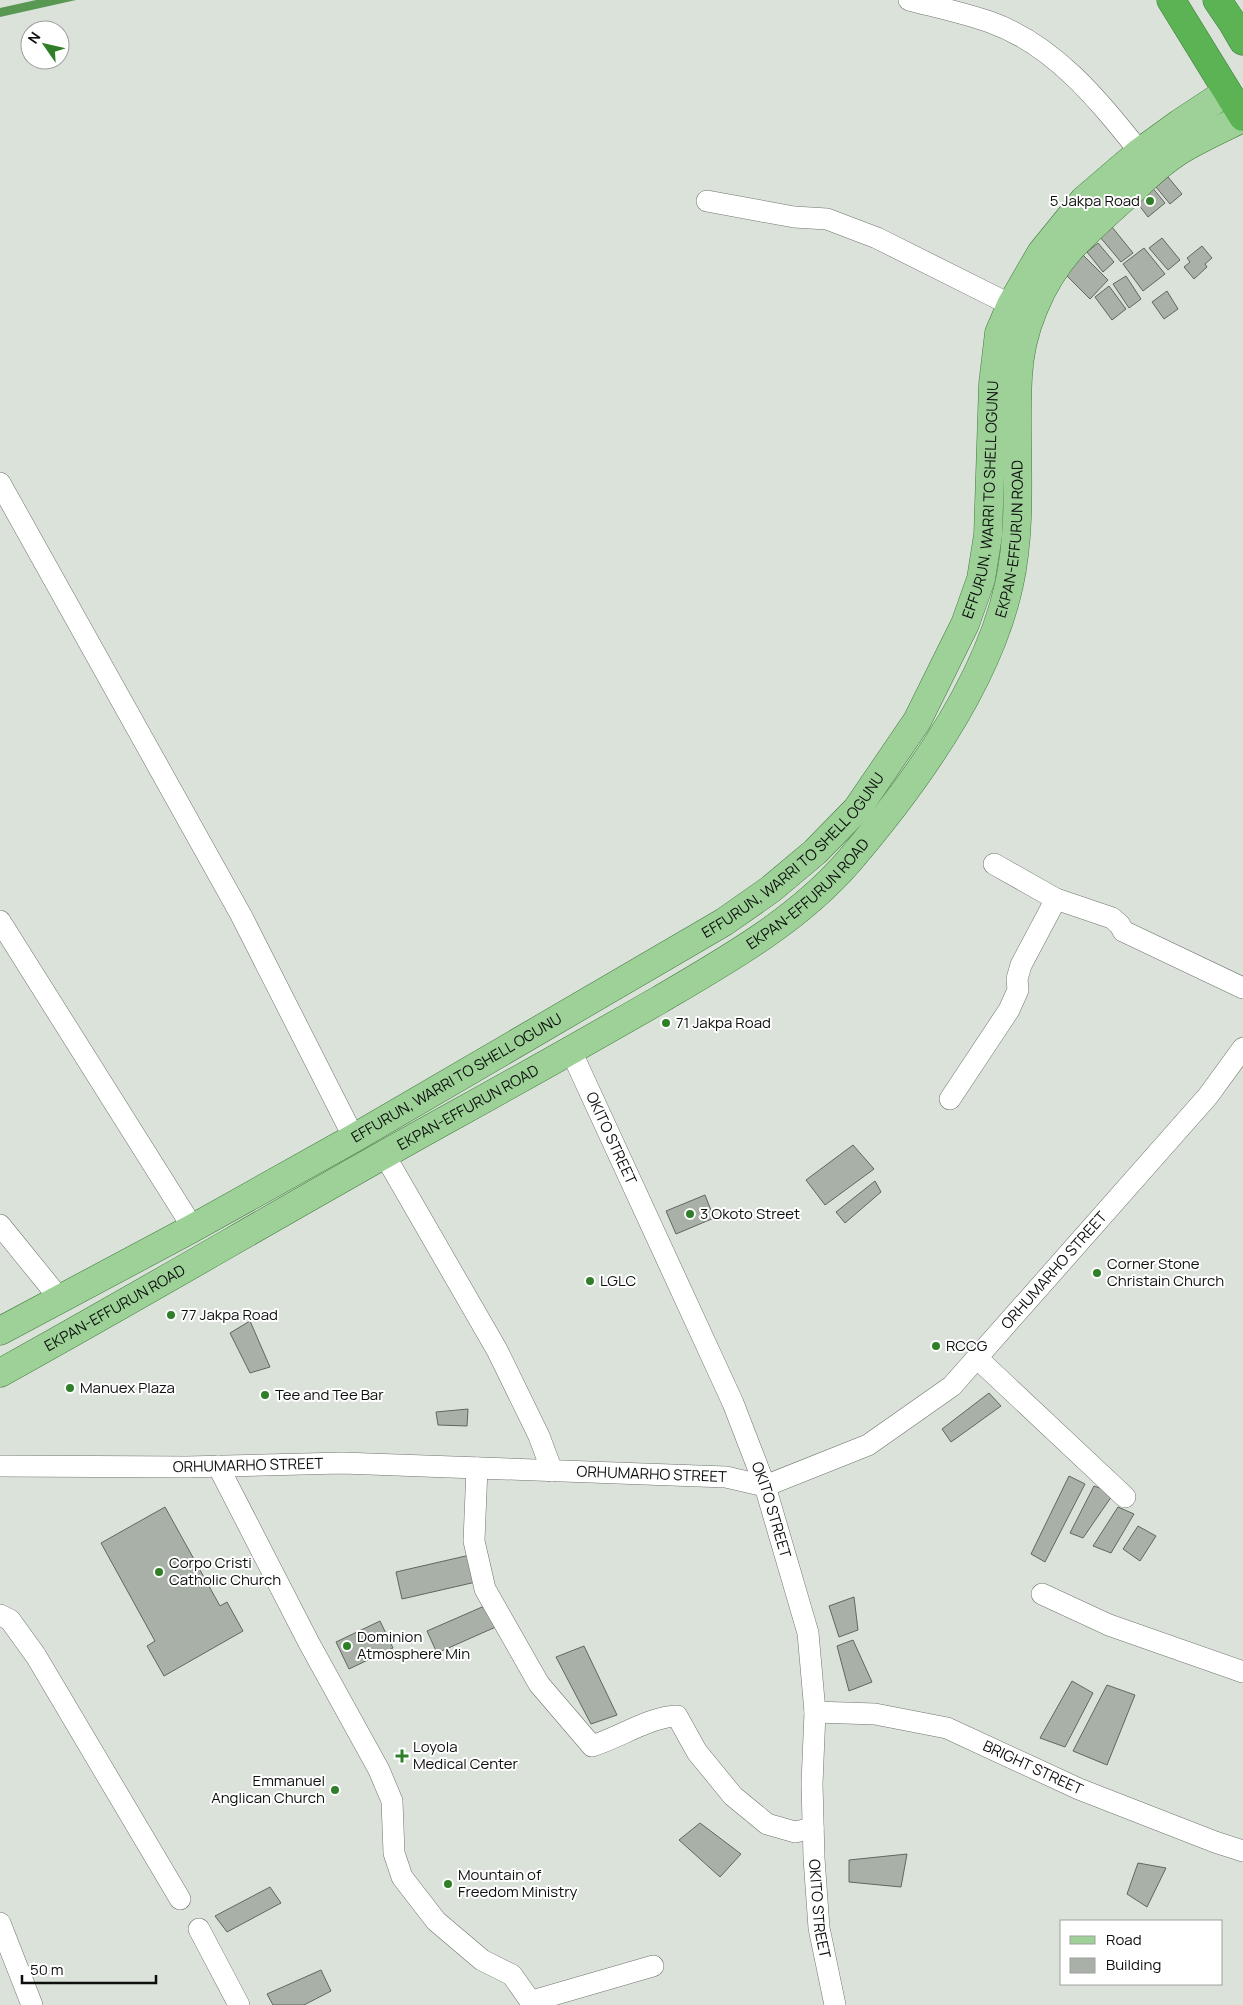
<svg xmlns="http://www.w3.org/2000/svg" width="1243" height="2005" font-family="Manrope,sans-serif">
	<rect width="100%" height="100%" fill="#dae2da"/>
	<path fill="#599853" d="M36,0H76L0,17V8Z"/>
	<path fill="#a9b0a8" stroke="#616760" d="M1168,177L1182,194L1170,204L1156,187Z
		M1151,186L1165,203L1148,217L1135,200Z
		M1112,227L1133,253L1121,262L1100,237Z
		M1162,238L1180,260L1168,270L1149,248Z
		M1098,243L1114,262L1103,272L1087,252Z
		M1202,246L1212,258L1205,264L1207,267L1194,279L1184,267L1190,262L1187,258Z
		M1144,248L1165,274L1143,291L1123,264Z
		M1083,255L1108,280L1090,299L1065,274Z
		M1126,276L1141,299L1129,308L1113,284Z
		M1109,286L1126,309L1112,320L1095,297Z
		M1167,291L1178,309L1164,319L1152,302Z
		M853,1145L874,1169L825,1205L806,1180Z
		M875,1181L881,1192L845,1223L836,1212Z
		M705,1195L714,1218L676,1234L666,1211Z
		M250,1321L270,1367L250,1373L230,1333Z
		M989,1393L1001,1406L951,1442L942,1429Z
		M468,1409L467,1426L438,1425L436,1412Z
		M1069,1476L1085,1484L1045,1562L1031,1554Z
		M1094,1486L1114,1493L1083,1538L1070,1533Z
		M165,1507L220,1606L227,1602L243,1631L164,1676L147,1646L155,1641L101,1543Z
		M1118,1507L1134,1514L1111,1553L1093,1546Z
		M1138,1526L1156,1536L1140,1561L1123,1549Z
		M470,1555L476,1582L402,1599L396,1572Z
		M854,1597L858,1630L839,1637L829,1606Z
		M489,1604L498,1626L437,1653L427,1631Z
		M380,1621L393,1648L349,1669L336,1642Z
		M853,1640L872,1682L849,1691L837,1646Z
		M584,1646L617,1715L591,1724L556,1657Z
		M1072,1681L1093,1693L1065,1747L1040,1738Z
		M1107,1685L1135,1695L1107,1765L1073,1751Z
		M700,1823L741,1854L720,1877L679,1840Z
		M907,1854L901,1887L849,1882V1860Z
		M1138,1863L1166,1868L1147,1907L1127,1894Z
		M270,1887L281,1903L227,1932L215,1916Z
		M321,1970L331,1991L304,2005H273L267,1994Z"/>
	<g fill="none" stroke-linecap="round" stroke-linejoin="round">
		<defs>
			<g id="minor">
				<path d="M909,0C936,7 964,13 990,22C1055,45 1099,101 1140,152"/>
				<path d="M707,201L794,217L827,219L877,238L1011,305"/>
				<path d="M0,483L241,915L354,1138"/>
				<path d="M994,864L1056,899L1112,918L1120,925L1123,931L1243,988"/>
				<path d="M0,921L193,1228"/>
				<path id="s1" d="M571,1051L733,1403L765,1486L808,1633L815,1712L812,1784L814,1858L819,1928L835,2005"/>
				<path d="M950,1099L1009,1010L1018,990L1017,979L1021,965L1056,899"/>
				<path d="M384,1154L497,1350L539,1436L552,1471"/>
				<path d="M0,1225L60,1299"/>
				<path d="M977,1358L1125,1497"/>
				<path id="s2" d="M0,1466L187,1467L342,1463L726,1477L765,1486L868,1445L952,1386L1208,1096L1243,1048"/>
				<path d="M218,1466L309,1643L379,1770L392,1801L394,1853L402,1877L436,1921L482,1960L512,1975L533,2005"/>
				<path d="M477,1468L474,1541L485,1589L539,1684L592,1746C618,1738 652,1716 677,1716L697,1752L733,1796L767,1824L795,1832L813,1828"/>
				<path d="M1042,1594L1109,1625L1243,1672"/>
				<path d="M0,1615L10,1620L36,1656L180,1899"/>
				<path id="s3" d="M815,1712L875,1714L947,1728L1079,1789L1215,1842L1243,1851"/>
				<path d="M0,1923L32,2005"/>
				<path d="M199,1929L239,2005"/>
				<path d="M532,2001L653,1966"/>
			</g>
			<g id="major">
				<path id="s4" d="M0,1331L193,1228L354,1138L724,922L771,889L815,852L857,809L917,721L965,624L981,579L988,535L993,384L999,333L1011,305L1041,253L1084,200L1140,152L1180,123L1227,92"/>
				<path id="s5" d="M0,1373C152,1289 301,1200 453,1116C522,1078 591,1039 659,1000C727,960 797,921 849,861C915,784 987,685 1009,585C1024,517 1014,447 1018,377C1020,331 1040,283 1071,248C1088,230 1107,213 1126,196C1144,179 1162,161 1184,148C1203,137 1223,128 1243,118"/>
			</g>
			<path id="highway" d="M1171,0L1243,117
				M1217,0L1232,22L1243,41"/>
		</defs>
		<use href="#minor" stroke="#6f756e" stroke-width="22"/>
		<use href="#major" stroke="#3f7a3a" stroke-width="29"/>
		<use href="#highway" stroke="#3f7a3a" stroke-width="29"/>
		<use href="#minor" stroke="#fff" stroke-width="21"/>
		<use href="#major" stroke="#9dd198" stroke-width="28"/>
		<use href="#highway" stroke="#5bb353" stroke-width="28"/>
	</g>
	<g fill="#2f7f29" stroke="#fff" stroke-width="2">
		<circle cx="1150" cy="201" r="5"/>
		<circle cx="666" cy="1023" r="5"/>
		<circle cx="690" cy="1214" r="5"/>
		<circle cx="1097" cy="1273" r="5"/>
		<circle cx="590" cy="1281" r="5"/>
		<circle cx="171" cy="1315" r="5"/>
		<circle cx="936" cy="1346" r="5"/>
		<circle cx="70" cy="1388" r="5"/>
		<circle cx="265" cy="1395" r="5"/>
		<circle cx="159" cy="1572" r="5"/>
		<circle cx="347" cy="1646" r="5"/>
		<path d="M399.5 1748.5h5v5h5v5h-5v5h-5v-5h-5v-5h5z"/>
		<circle cx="335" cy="1790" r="5"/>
		<circle cx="448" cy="1884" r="5"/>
	</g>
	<g text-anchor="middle" stroke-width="4" stroke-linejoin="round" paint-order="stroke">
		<g font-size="15" fill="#0c0f0c" stroke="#fff" text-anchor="start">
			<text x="1140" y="206" text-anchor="end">5 Jakpa Road</text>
			<text x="676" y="1028">71 Jakpa Road</text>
			<text x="700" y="1219">3 Okoto Street</text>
			<text x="1107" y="1269">Corner Stone<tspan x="1107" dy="17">Christain Church</tspan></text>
			<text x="600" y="1286">LGLC</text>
			<text x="181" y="1320">77 Jakpa Road</text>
			<text x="946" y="1351">RCCG</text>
			<text x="80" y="1393">Manuex Plaza</text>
			<text x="275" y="1400">Tee and Tee Bar</text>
			<text x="169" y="1568">Corpo Cristi<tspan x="169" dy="17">Catholic Church</tspan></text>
			<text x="357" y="1642">Dominion<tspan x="357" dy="17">Atmosphere Min</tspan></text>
			<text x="413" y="1752">Loyola<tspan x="413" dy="17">Medical Center</tspan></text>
			<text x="325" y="1786" text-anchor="end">Emmanuel<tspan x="325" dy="17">Anglican Church</tspan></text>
			<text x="458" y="1880">Mountain of<tspan x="458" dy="17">Freedom Ministry</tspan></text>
		</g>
		<g font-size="15" fill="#0c0f0c" stroke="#fff">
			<text dy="5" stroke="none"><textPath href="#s4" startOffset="1348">EFFURUN, WARRI TO SHELL OGUNU</textPath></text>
			<text dy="5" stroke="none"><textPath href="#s5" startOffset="1362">EKPAN-EFFURUN ROAD</textPath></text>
			<text dy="5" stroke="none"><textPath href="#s4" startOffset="928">EFFURUN, WARRI TO SHELL OGUNU</textPath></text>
			<text dy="5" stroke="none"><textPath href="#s5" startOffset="941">EKPAN-EFFURUN ROAD</textPath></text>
			<text dy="5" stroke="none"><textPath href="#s4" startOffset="522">EFFURUN, WARRI TO SHELL OGUNU</textPath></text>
			<text dy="5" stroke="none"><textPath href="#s5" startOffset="538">EKPAN-EFFURUN ROAD</textPath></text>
			<text dy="5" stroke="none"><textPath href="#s1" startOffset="96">OKITO STREET</textPath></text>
			<text dy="5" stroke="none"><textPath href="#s2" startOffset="1134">ORHUMARHO STREET</textPath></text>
			<text dy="5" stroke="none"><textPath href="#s5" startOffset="132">EKPAN-EFFURUN ROAD</textPath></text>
			<text dy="5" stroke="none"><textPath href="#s2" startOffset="248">ORHUMARHO STREET</textPath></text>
			<text dy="5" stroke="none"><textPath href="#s2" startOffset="652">ORHUMARHO STREET</textPath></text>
			<text dy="5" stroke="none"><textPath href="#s1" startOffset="501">OKITO STREET</textPath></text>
			<text dy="5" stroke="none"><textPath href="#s3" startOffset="228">BRIGHT STREET</textPath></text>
			<text dy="5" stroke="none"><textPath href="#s1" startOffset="906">OKITO STREET</textPath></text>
		</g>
	</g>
	<rect x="1060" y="1920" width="162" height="65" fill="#ffffff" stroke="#9e9f9e"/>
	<rect x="1070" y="1936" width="25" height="8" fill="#9dd198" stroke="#9e9f9e"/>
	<text x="1106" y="1945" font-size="15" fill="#0c0f0c">Road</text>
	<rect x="1070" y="1958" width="25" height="15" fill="#a9b0a8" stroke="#9e9f9e"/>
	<text x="1106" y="1970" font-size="15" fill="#0c0f0c">Building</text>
	<g transform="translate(45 45) rotate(304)"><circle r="24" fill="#ffffff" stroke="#9e9f9e"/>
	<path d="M0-4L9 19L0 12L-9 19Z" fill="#2f7f29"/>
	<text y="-8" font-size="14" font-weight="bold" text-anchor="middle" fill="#0c0f0c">N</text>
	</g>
	<path d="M22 1975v8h134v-8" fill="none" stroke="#0c0f0c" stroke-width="2.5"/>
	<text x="30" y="1975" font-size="15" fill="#0c0f0c" stroke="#ffffff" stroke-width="4" paint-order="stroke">50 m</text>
</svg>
